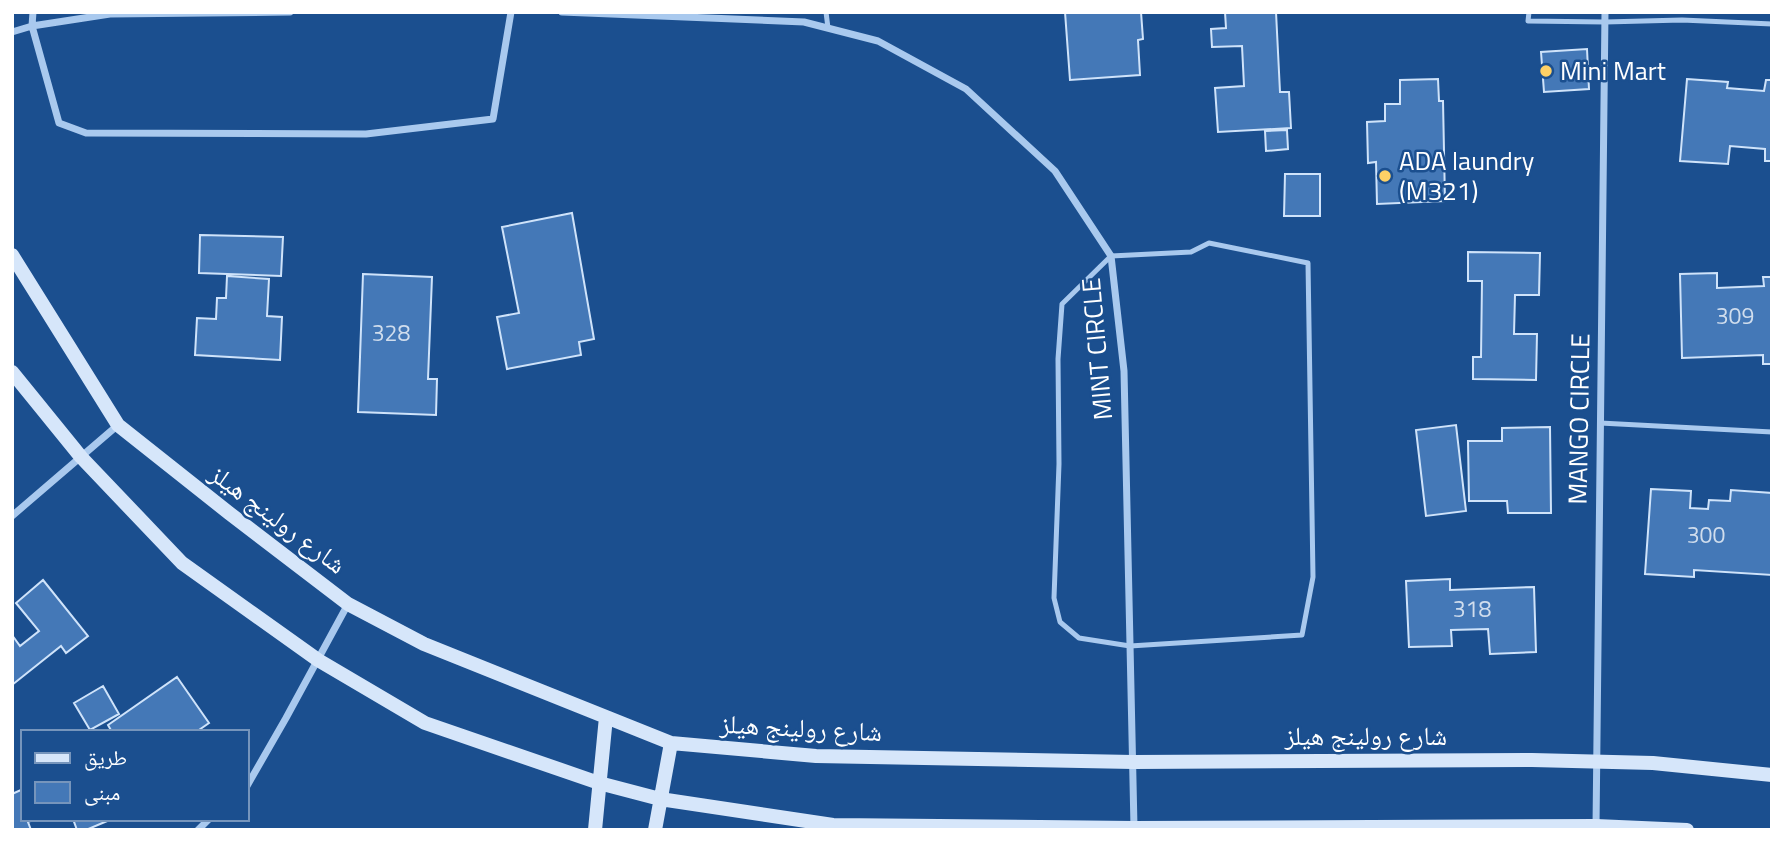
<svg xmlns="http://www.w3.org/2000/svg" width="1784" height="842" font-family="'Titillium Web','Noto Naskh Arabic',sans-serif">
	<rect width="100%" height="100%" fill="#1b4f8f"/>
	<path fill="#4478b7" stroke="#cfe3fa" stroke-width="2" d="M1065,12H1141L1143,39L1138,40L1140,75L1070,80Z
		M1225,12H1276L1280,92H1289L1291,128L1218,132L1215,88L1244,86L1242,46L1212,47L1211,29L1226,28Z
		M1587,49L1589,89L1544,92L1541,52Z
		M1438,79L1439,101H1443L1445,201L1377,204L1376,162L1368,163L1367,122L1385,121V104H1400V80Z
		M1687,79L1728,82L1727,88L1764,91L1766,80H1772V161H1765V149L1730,146L1728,164L1680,161Z
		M1287,130L1288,149L1266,151L1265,131Z
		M1285,174H1320V216H1284Z
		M572,213L594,339L579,342L581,355L507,369L497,317L519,313L502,227Z
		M200,235L283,237L281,276L199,273Z
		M1468,252L1540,253L1539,295H1515L1514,334H1537L1536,380L1473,379V357H1481L1482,281H1468Z
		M1717,273V288L1764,286L1763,277H1772V364H1763V355L1682,358L1680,274Z
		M363,274L432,277L428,379H437L436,415L358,412Z
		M227,276L269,279L267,316L282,317L280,360L195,355L197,318L216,319L217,298H226Z
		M1456,425L1466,511L1426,516L1416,430Z
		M1550,427L1551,513H1508L1507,501H1469L1468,441H1502V428Z
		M1651,489L1691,491L1690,508L1708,509L1709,500L1730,501L1731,490L1772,493V575L1694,570V577L1645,574Z
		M1450,579V590L1534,587L1536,652L1490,654L1488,629L1451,630L1452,646L1409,647L1406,581Z
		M43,580L88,636L66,653L61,646L12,685V635L20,646L39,631L16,603Z
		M177,677L209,723L196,732H112L108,725Z
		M103,686L119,714L90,730L74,703Z
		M23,789V819H35L28,822L31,830H12V794Z
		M73,819H112L86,830H77Z"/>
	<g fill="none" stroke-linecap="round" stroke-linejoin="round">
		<path stroke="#a9c9ee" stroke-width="5" d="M826,12L828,28
			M1529,12L1528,21L1605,22L1682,20L1772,24
			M1209,243L1308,263L1313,577L1302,635L1130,646L1079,638L1060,622L1054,598L1059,464L1058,359L1062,304L1111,256L1191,252Z
			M1600,423L1772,432"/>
		<path stroke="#a9c9ee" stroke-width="7" d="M33,12L32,26L59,123L86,133L366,134L493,119L511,12
			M562,12L804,22L878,41L966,89L1055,171L1111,256L1124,371L1134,827
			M12,32L32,26L110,14L290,12
			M12,516L118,425
			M247,786L286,718L348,604
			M1596,827L1605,12
			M198,830L209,819"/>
		<path stroke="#d6e6fa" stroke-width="14" d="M12,255L118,425L229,513L348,604L424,644L671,743L816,756L1133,762L1532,760L1653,763L1772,775
			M12,372L81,457L182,563L318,660L425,723L599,783L660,799L833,825L1134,828L1596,826L1687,830
			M595,830L606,717
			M655,830L671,743"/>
	</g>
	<g fill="#ffd166" stroke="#1b4f8f" stroke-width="2.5">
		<circle cx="1546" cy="71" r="7"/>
		<circle cx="1385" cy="176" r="7"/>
	</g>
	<g text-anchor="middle" stroke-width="5" stroke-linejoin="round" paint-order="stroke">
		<g font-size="23" fill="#d0dded">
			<text x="1735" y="324">309</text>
			<text x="391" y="341">328</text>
			<text x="1706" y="543">300</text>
			<text x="1472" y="617">318</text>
		</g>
		<g font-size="26" fill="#fff" stroke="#1b4f8f" text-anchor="start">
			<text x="1560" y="80">Mini Mart</text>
			<text x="1399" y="170">ADA laundry<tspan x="1399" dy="30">(M321)</tspan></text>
		</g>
		<g font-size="26" fill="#fff" stroke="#1b4f8f">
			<text transform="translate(1097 349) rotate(-95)" y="9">MINT CIRCLE</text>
			<text transform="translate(1579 419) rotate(-89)" y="9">MANGO CIRCLE</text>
			<text transform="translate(278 519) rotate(37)" y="9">شارع رولينج هيلز</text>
			<text transform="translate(801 728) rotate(3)" y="9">شارع رولينج هيلز</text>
			<text x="1366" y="745">شارع رولينج هيلز</text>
		</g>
	</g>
	<rect width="1784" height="842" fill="none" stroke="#ffffff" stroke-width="28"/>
	<rect x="21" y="730" width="228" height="91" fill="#1b4f8f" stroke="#7695bc" stroke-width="2"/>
	<rect x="35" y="753" width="35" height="10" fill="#d6e6fa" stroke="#7695bc" stroke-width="2"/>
	<text x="84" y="765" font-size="21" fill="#ffffff">طريق</text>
	<rect x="35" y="782" width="35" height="21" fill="#4478b7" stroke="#7695bc" stroke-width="2"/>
	<text x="84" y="800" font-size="21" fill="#ffffff">مبنى</text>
</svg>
